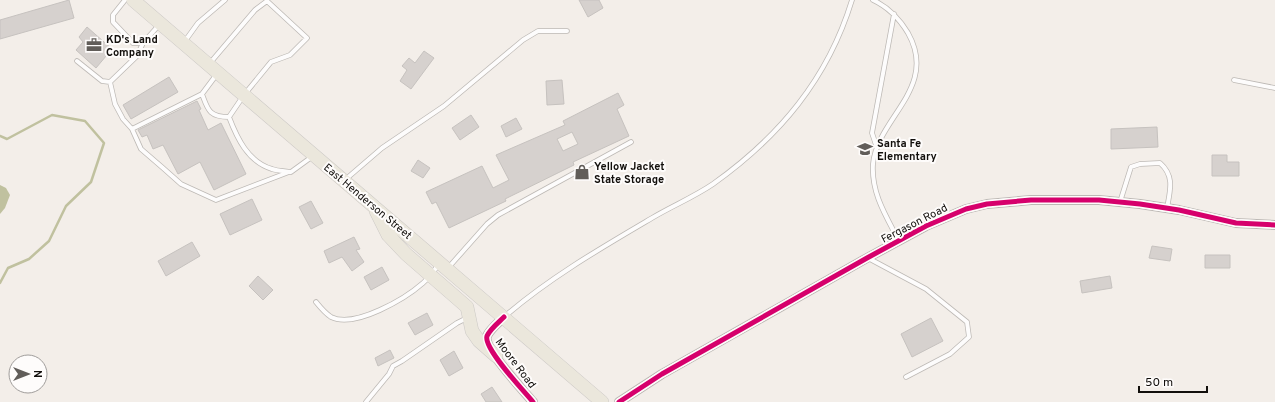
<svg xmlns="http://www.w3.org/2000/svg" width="1275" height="402" font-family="Overpass,sans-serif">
	<rect width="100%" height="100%" fill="#f3eee9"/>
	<path fill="#c0c19f" d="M0,185L6,188L10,195L5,208L0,214Z"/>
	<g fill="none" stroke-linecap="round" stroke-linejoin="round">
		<path stroke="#c0c19f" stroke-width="2.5" d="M0,136L7,139L52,115L85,121L104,143L91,182L66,206L49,241L29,259L8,268L0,283"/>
	</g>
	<path fill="#d6d1ce" stroke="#c6c2bf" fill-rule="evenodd" d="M69,0L74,18L0,39V20Z
		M579,0H599L603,8L588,17Z
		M87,27L112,49L96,68L76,50L83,42L79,37Z
		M424,51L434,58L411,89L400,81L407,70L402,66L409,58L415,63Z
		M169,77L178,92L131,119L123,105Z
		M562,80L564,104L547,105L546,81Z
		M618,93L624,105L617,109L629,136L573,162L574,165L505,199L506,201L449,228L436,202L432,204L426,192L482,166L493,188L509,180L496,155L565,125L563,121ZM572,132L578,144L563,151L557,139Z
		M197,101L201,109L199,110L208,130L221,123L246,174L214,190L200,162L178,174L163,145L153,149L147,135L142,137L138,130Z
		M471,115L479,127L460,140L452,128Z
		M516,118L522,129L506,137L501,126Z
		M1157,127L1158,147L1111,149V129Z
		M1212,155H1227V162H1239V176H1212Z
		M418,160L430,168L423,178L411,171Z
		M252,199L262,220L230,235L220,214Z
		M311,201L323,223L311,229L299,207Z
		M354,237L360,249L356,250L364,262L352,271L342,257L329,263L324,251Z
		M192,242L200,256L166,276L158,261Z
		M1152,246L1172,249L1170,261L1149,258Z
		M1205,255H1230V268H1205Z
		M382,267L389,280L371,290L364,277Z
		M258,276L273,290L263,300L249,286Z
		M1110,276L1112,288L1082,293L1080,281Z
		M427,313L433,325L415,335L408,323Z
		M931,318L943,341L912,357L901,334Z
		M390,350L394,358L378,366L375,358Z
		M454,351L463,368L449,376L440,360Z
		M492,387L502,402H486L481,394Z"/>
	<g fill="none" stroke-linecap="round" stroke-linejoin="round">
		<defs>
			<path id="lane" d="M125,0L113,15V22L133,43H143L159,25
				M873,0C888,7 899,18 908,33C939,88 877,118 873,164C871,193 886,216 899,241
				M185,41L198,23L225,0
				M77,61L102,81L110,82L137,56L143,43
				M210,63L255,10L267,1L307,38L290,55L271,62L244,95L229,117C237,138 248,162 272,169C278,171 285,171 291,172L313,156
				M217,74L202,94L132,129L141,149L163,168L181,184L216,200L289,172
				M1234,80L1275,88
				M110,82L115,104L123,119L132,129
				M202,94C208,110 209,117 229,117
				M877,148L872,133L894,14
				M346,179L382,148L444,106L523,40L538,31H567
				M1120,202L1131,167L1140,164L1160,163C1175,176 1170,191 1167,208
				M868,258L926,289L967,322L969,337L950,354L906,377
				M448,268L487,224L498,215L631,142
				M316,302C320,307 325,313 331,317C355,329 406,298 423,283C429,278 434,271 439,264
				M504,317C549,278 601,248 652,218C672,206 694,197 713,184C779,137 828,79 852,0
				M366,402L389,374L393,366L402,361L457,323L467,318"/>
			<path id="street" d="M504,317C499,322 490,329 487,336C483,348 524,391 533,402
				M619,402L662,374L867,258L926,226L966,209L987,204L1031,200H1099L1140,204L1179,210L1236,223L1275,225"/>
			<path id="primary" d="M133,0L602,402
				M376,211L388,235L406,254L467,307L472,331L479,341L496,356"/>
		</defs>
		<use href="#lane" stroke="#bdb9b5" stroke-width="5.5"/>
		<use href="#street" stroke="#bdb9b5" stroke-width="10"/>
		<use href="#primary" stroke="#ccc9c6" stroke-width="14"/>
		<use href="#lane" stroke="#fdfcfc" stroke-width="4"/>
		<use href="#street" stroke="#fdfcfc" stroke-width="8"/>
		<use href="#primary" stroke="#ebe7dc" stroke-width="13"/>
		<defs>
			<path id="cycleway" d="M504,317C499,322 490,329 487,336C483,348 524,391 533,402
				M619,402L662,374L867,258L926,226L966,209L987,204L1031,200H1099L1140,204L1179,210L1236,223L1275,225"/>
		</defs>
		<use href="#cycleway" stroke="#fefcfb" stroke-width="8"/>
		<use href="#cycleway" stroke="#d6006c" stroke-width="5"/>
	</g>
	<defs>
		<symbol id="office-bare" viewBox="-9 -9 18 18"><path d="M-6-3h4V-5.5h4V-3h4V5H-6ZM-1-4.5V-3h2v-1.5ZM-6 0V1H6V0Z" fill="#615d59" stroke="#fefcfb" stroke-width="2.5" paint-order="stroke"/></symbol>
		<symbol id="school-bare" viewBox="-9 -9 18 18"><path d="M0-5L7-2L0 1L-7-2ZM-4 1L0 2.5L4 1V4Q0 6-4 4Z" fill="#615d59" stroke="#fefcfb" stroke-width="2.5" paint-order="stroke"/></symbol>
		<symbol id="shop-bare" viewBox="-9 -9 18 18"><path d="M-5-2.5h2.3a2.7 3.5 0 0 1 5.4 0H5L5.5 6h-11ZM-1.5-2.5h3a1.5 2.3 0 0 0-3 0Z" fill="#615d59" stroke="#fefcfb" stroke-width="2.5" paint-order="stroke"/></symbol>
	</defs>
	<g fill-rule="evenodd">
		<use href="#office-bare" x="83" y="34" width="22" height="22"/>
		<use href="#school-bare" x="854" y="138" width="22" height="22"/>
		<use href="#shop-bare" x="571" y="161" width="22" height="22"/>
	</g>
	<g text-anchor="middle" stroke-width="4" stroke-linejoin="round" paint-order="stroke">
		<g font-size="11" font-weight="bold" fill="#120f0c" stroke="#fefcfb" text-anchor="start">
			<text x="106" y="43">KD's Land<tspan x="106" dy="13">Company</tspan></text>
			<text x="877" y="147">Santa Fe<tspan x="877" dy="13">Elementary</tspan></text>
			<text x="594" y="170">Yellow Jacket<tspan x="594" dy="13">State Storage</tspan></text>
		</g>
		<g font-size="11" fill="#120f0c" stroke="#fefcfb">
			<text transform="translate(368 201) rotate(40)" y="4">East Henderson Street</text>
			<text transform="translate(914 223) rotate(-27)" y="4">Fergason Road</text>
			<text transform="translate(516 363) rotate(53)" y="4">Moore Road</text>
		</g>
	</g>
	<g transform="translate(28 374) rotate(90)"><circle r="19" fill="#fefcfb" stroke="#a09d9b"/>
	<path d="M0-3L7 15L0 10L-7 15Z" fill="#615d59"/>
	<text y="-6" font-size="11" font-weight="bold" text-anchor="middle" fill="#120f0c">N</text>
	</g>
	<path d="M1139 386v6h68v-6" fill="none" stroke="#120f0c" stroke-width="2"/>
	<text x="1145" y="386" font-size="12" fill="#120f0c" stroke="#fefcfb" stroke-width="3" paint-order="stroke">50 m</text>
</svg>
